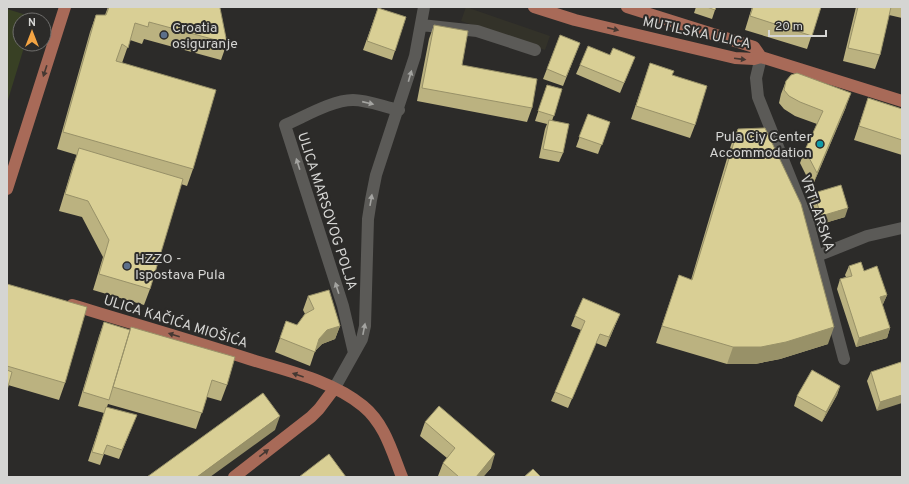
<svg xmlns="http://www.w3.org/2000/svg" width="909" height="484" font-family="Overpass,sans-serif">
	<rect width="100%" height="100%" fill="#2c2b29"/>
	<path fill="#333229" d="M466,7L550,36L545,50L461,21Z"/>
	<path fill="#384024" d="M7,9L33,17L32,20H20V44H25L7,103Z"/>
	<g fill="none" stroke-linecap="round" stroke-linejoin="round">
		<path stroke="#5b5a57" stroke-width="12" d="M421,25L477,31L535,50
			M761,57L756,78L758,97L808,222L844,359
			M817,256L867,236L902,228
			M354,353L343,306L285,125C304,117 332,100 353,100C368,100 384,107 399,110
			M334,389L362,339L365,326L368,219L371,200L376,175L415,56L424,7"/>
		<path stroke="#a86a58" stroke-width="12" d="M534,7L575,20L735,58L754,59L761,57L902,101
			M627,7L754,47L761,57
			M7,189L65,7
			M72,305C131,323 190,340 249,359C287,371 331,380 363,406C385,424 392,452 402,477
			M234,477L311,417L319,409L334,389"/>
	</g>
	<path fill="#bbb280" d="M108,7H219L227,43L221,60L144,39L142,44L130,40L122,63L193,169L187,186L181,184L150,289L144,305L93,290L103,257L82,217L59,211L73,165L77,155L57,149L90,32L96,15H105Z
		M696,7H716L712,19L694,13Z
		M752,7H821L807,49L745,30Z
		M854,7H902V18L889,15L880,55L875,69L843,61L856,7Z
		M378,8L406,17L392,60L363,50Z
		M434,25L462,65L532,108L527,122L417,101L429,39Z
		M560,35L580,43L563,86L543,79Z
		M610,55L635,57L620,93L576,74L580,65Z
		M650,63L672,75L695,125L690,138L631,119Z
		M786,81L846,107L812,187L800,163L805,150L817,124L795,116L784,109L779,103L781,94Z
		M547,85L562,89L552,121L563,153L559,162L539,158L545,129L547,124L535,121Z
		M868,98L902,109V155L854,140Z
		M588,114L610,122L598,154L576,147Z
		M738,129L828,344L780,359L755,364H727L656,343L679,275L691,280L731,145Z
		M814,193L845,217L818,225L811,202Z
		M849,266L864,271L887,295L883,304L882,305L890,328L887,338L856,347L837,289L840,279L846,277L845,275Z
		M7,284L65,383L59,400L8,385L7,390Z
		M308,296L340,326L335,339L322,344L315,351L310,366L275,352L286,321L297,325L305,314L303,310Z
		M620,314L606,347L596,343L568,408L551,401L555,392L581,330L571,326L575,316Z
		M104,322L227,385L221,401L207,397L196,429L108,404L107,407L133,424L119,459L104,454L100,465L88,461L104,413L78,406L99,336Z
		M901,362L877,411L867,381L871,372Z
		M840,386L837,395L822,422L794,406L797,396Z
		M425,422L491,468L483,477H438V476L443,463L447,458L420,436Z"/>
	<path fill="#989168" d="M851,93L846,107L812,187L817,173Z
		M848,208L845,217L818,225L821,216Z
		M887,295L883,304L877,306L880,297Z
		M620,314L616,323L606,347L609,337Z
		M340,326L335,339L322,344L314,352L319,339L327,330Z
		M834,327L828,344L780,359L755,364H727L733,347Z
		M890,328L887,338L856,347L859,338Z
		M840,386L837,395L822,422L826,412Z
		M902,395V403L877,411L880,402Z
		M280,416L275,430L210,477H197Z
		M495,454L491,468L483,477H476Z"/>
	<path fill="#d9cf95" stroke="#989168" d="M109,7H219L220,8L227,43L149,22L148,27L135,23L128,48L122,44L116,61L216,90L193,169L63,132L96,15H106Z
		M707,7H716L715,10Z
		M753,7H821L812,36L750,16Z
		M858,7H891L880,55L848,48Z
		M378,8L406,17L395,51L367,41Z
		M434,25L468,31L462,65L537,79L532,108L422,88Z
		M560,35L580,43L566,77L547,69Z
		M588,46L610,55L613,48L635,57L624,83L580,65Z
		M650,63L674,71L672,75L707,86L695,125L636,106Z
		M797,73L851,93L817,173L805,150L823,111L800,102L789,96L784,90L786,81L791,75Z
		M547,85L562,89L554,116L538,111Z
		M868,98L902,109V140L859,126Z
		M588,114L610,122L602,145L579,137Z
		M549,120L569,124L563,153L543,149Z
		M765,128L801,204L834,327L786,342L761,347H733L662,326L679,275L692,280L738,129Z
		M79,148L183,179L150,289L99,274L109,240L88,201L65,194Z
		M841,185L848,208L821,216L814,193Z
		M861,262L864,271L877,266L887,295L880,297L890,328L859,338L840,279L852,276L849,266Z
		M7,284L87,307L65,383L7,366Z
		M329,290L340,326L327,330L319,339L315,352L280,338L286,321L297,325L305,314L314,309L308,296Z
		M583,298L620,314L609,337L600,334L572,399L555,392L585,321L575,316Z
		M104,322L130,330L109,400L83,392Z
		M131,327L235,357L227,385L212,380L202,413L113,387Z
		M901,362L902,367V395L880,402L871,372Z
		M7,370L12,372L7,390Z
		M812,370L840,386L826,412L797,396Z
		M263,393L280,416L197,477H147Z
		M439,406L495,454L476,477H459L443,463L455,448L425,422Z
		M106,407L137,415L122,450L107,445L103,455L92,452Z
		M329,454L346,477H299Z
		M533,469L541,477H524Z"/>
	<defs><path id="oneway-solid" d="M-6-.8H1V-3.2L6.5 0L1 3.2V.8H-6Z"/></defs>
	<g fill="#453832">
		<use href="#oneway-solid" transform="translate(613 29) rotate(13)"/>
		<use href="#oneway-solid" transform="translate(740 59) rotate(7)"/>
		<use href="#oneway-solid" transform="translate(45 71) rotate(108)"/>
		<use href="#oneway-solid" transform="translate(174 335) rotate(-163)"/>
		<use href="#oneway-solid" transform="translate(298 375) rotate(-161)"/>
		<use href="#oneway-solid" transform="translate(264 453) rotate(-38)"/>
	</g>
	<g fill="#a4a4a1">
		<use href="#oneway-solid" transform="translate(410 76) rotate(-74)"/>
		<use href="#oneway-solid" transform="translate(368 103) rotate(13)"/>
		<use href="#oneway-solid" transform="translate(298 164) rotate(-108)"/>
		<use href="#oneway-solid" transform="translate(371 200) rotate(-80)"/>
		<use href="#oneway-solid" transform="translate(337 288) rotate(-108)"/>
		<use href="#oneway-solid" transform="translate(364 329) rotate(-79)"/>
	</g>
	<g fill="#5c6f8a" stroke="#2c2b29" stroke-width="1.5">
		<circle cx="164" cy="35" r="4"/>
		<circle cx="127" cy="266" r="4"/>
	</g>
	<circle fill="#0f9aa8" stroke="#2c2b29" stroke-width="1.5" cx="820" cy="144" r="4"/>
	<g text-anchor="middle" stroke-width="4" stroke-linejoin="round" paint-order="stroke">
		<g font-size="14" fill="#d5d5d3" stroke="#2c2b29" text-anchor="start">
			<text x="172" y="32">Croatia<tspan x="172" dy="16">osiguranje</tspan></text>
			<text x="812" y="141" text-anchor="end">Pula Ciy Center<tspan x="812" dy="16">Accommodation</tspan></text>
			<text x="135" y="263">HZZO -<tspan x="135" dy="16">Ispostava Pula</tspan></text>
		</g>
		<g font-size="14" fill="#d5d5d3" stroke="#2c2b29">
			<text transform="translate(697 32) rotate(12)" y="5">MUTILSKA ULICA</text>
			<text transform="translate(328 211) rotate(72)" y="5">ULICA MARSOVOG POLJA</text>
			<text transform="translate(818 213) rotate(71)" y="5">VRTLARSKA</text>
			<text transform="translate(176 321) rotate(17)" y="5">ULICA KAČIĆA MIOŠIĆA</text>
		</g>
	</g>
	<rect width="909" height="484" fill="none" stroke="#d5d5d3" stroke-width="16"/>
	<g transform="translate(32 32)"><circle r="19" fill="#2c2b29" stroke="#706f6d"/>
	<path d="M0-3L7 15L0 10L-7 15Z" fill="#f4a443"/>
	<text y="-6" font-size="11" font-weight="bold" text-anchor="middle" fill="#d5d5d3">N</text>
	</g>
	<path d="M769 30v6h57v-6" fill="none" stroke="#d5d5d3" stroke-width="2"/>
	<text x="775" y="30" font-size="12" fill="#d5d5d3" stroke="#2c2b29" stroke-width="3" paint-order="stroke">20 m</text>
</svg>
